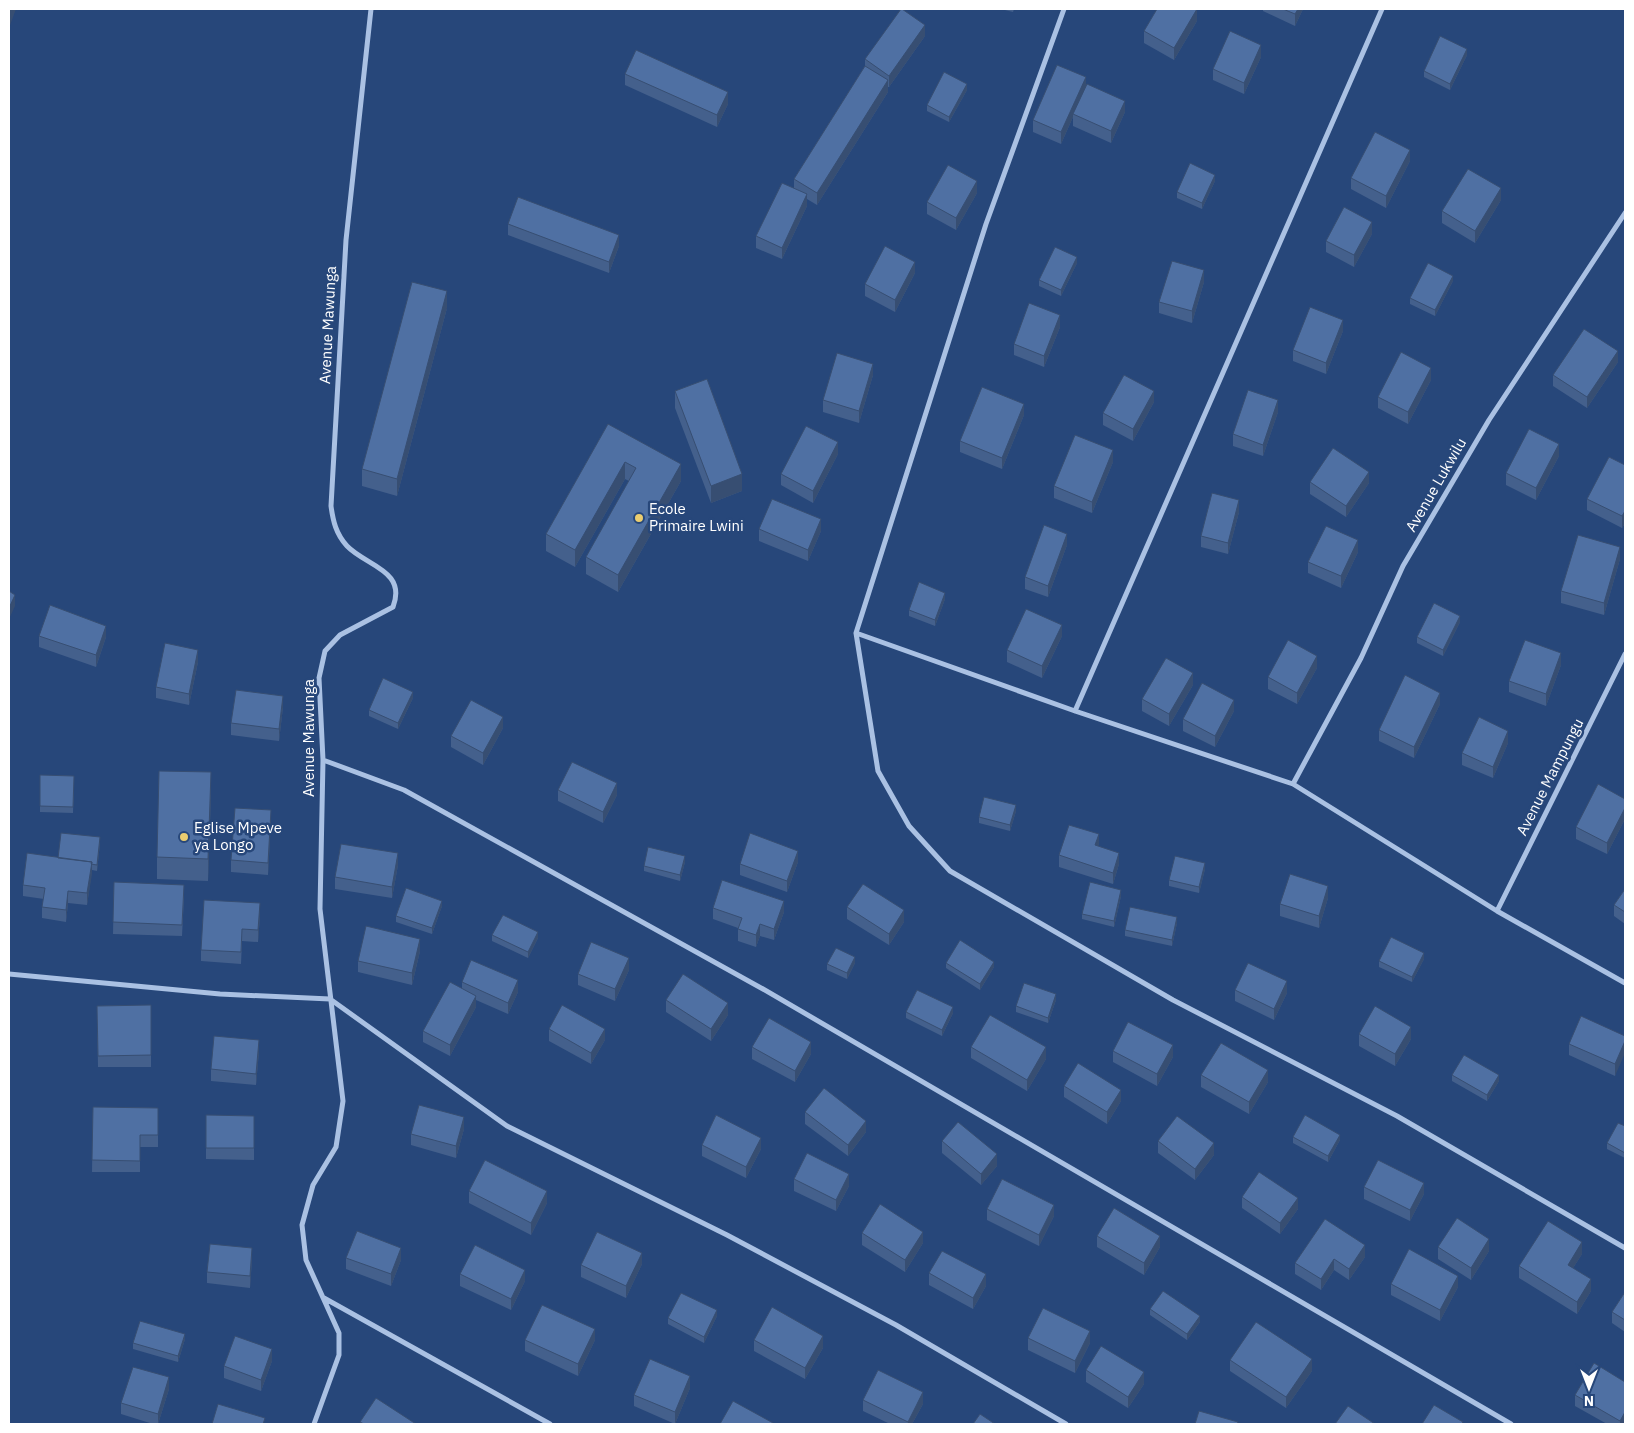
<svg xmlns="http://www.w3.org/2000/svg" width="1634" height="1433" font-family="'IBM Plex Sans',sans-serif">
	<rect width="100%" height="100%" fill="#27477a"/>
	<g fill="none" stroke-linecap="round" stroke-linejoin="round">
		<path stroke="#aac1e3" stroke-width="5" d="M1064,9L986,224L856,633L878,771L909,826L950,871L1173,1000L1397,1116L1625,1248
			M856,633L1075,711L1293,784L1497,911L1625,983
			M1075,711L1382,9
			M323,760L404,790L763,989L1511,1424
			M1293,784L1361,658L1403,566L1489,420L1625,213
			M1497,911L1625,654
			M9,974L220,994L330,999L507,1126L727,1235L896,1325L1066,1424
			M324,1298L550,1424
			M314,1424L339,1355V1333L306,1260L302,1225L313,1185L336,1147L343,1101L320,909L323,760L319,678L325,651L340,635L393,607C407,570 366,566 347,546C336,534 333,521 331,506L346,240L371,9"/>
	</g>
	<path fill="#44608c" d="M1001,9H1014L1013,12Z
		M1263,9H1303L1295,26L1263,11Z
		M1197,21L1174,60L1144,43V31Z
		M925,36L889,87H888V92L817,205L807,199V206L782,259L756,248V236L794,188V179L865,66V59Z
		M1467,55L1450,90L1424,77V71Z
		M1261,57L1244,94L1213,80V69Z
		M625,74L728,104L717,127L625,85Z
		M1086,86L1125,112L1111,143L1073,126V117L1061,144L1033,132V120Z
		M967,90L949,122L927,111V105Z
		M1410,161L1386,208L1351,189V178Z
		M1215,181L1202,209L1177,198V192Z
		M977,193L956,230L927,214V202Z
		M1501,200L1475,243L1442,223V211Z
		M508,224L619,246L609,273L508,235Z
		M1372,234L1354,267L1326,252V241Z
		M1077,263L1061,296L1039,286V280Z
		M915,273L895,312L865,296V284Z
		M1453,281L1435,316L1410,304V298Z
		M1204,282L1192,323L1159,313V302Z
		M447,308L397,496L362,486V469Z
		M1060,327L1044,367L1014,355V344Z
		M1343,331L1326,374L1293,361V350Z
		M1618,362L1587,408L1553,386V375Z
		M873,375L859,423L823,412V400Z
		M1431,380L1408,424L1378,408V397Z
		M675,391L742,491L711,503L675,408Z
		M1154,402L1133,441L1103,425V413Z
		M1278,412L1263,456L1233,446V434Z
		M1024,415L1002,469L960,452V441Z
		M608,424L681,481L618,592L586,574V557L629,481L625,479L575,567L546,551V534Z
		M838,454L813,503L781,485V474Z
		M1559,456L1536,500L1506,485V473Z
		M1113,462L1092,513L1054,498V486Z
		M1625,465V523L1622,528L1587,510V499Z
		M1310,482L1369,483L1346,517L1310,494Z
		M1239,512L1228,554L1201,547V536Z
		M759,529L821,531L808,561L759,541Z
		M1067,545L1048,597L1025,589V577Z
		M1358,552L1341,588L1308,573V562Z
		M1620,559L1604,615L1561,603V591Z
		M945,599L935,626L909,616V610Z
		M1460,622L1443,656L1417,643V637Z
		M39,636L106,637L96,667L39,647Z
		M1062,636L1042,678L1007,662V650Z
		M198,662L189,705L156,698V687Z
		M1561,665L1546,706L1509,692V681Z
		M1317,668L1297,704L1268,689V677Z
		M1193,685L1169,726L1142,711V699Z
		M413,698L398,729L369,716V710Z
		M1440,704L1414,758L1379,741V730Z
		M283,707L279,741L231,735V723Z
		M1234,711L1215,747L1183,731V719Z
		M503,728L483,765L451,747V736Z
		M1508,743L1493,778L1462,765V753Z
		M40,775L74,776L73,813L40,812Z
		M558,790L617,795L603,823L558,801Z
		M211,794L208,881L157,879V857Z
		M1625,799V819L1607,854L1576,839V827Z
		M1016,811L1010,831L979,823V817Z
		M271,821L268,875L231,872V860Z
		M100,843L97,871L92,870L87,905L68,903L66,922L42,918V907L44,899L23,896V885L58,858Z
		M1098,846L1119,864L1113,884L1059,867V855Z
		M685,862L680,881L644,871V866Z
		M798,862L787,892L740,875V864Z
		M398,865L392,898L335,889V877Z
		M1205,869L1199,893L1169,886V880Z
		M114,882L184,896L182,936L113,934Z
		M1625,889V924L1614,916V905Z
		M1121,896L1114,927L1082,919V914Z
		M1328,898L1319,928L1280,916V904Z
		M442,906L432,934L396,922V916Z
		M847,907L904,922L889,945L847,919Z
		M713,908L784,912L774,940L760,936L756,947L738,941V928L713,919Z
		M260,915L258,942L242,941L241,964L201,961V950Z
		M1177,923L1172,946L1125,936V930Z
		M492,935L538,938L528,958L492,941Z
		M420,951L412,985L358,972V961Z
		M1424,959L1412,982L1379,967V961Z
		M855,963L847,979L827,970V964Z
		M946,963L994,967L980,990L946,968Z
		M629,970L615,1001L578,985V974Z
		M462,982L518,992L508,1014L476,1000V1007L450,1056L423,1042V1031L462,988Z
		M1235,990L1287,993L1274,1020L1235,1001Z
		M666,1000L728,1015L711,1041L666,1012Z
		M1056,1000L1048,1023L1016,1012V1006Z
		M151,1005V1067H98L97,1006Z
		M906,1012L953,1013L942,1036L906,1018Z
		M549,1029L605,1040L591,1064L549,1041Z
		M1359,1034L1411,1039L1395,1066L1359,1046Z
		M1625,1036L1615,1076L1569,1055V1044Z
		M752,1047L811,1054L795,1082L752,1059Z
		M971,1047L1046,1059L1027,1091L971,1058Z
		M259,1051L256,1085L211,1081V1069Z
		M1113,1051L1173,1057L1157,1086L1113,1062Z
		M1201,1075L1268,1082L1249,1114L1201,1087Z
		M1452,1075L1499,1081L1487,1101L1452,1081Z
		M1064,1086L1121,1101L1107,1124L1064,1097Z
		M93,1107L158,1108V1147H140V1172H92Z
		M805,1112L866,1132L848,1156L805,1124Z
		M206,1115L254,1116V1160L206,1159Z
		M1625,1126V1158L1607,1149V1143Z
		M464,1129L456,1158L411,1145V1134Z
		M1293,1137L1340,1140L1328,1162L1293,1143Z
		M942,1141L997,1166L981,1185L942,1153Z
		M1158,1141L1214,1155L1195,1180L1158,1153Z
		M702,1145L761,1149L746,1178L702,1156Z
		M794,1179L849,1186L836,1211L794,1191Z
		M1364,1187L1424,1194L1410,1221L1364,1199Z
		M469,1191L547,1203L531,1235L469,1203Z
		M1242,1197L1298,1209L1280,1234L1242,1208Z
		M987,1209L1054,1216L1039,1246L987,1220Z
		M1325,1219L1365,1257L1349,1280L1334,1270L1321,1290L1295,1274V1263Z
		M862,1233L923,1243L905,1272L862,1245Z
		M1097,1236L1160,1247L1144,1275L1097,1247Z
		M1438,1247L1489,1251L1471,1280L1438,1259Z
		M1582,1254L1573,1268L1591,1291L1577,1314L1519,1278V1266Z
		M346,1258L401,1260L391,1286L346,1269Z
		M252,1259L250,1288L207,1283V1272Z
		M642,1264L626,1298L581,1277V1265Z
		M929,1273L986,1286L973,1309L929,1285Z
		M460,1274L525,1281L511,1310L460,1286Z
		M1391,1284L1458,1287L1440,1321L1391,1295Z
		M1625,1292V1332L1612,1323V1312Z
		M1150,1309L1200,1322L1187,1340L1150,1315Z
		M717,1316L704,1343L668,1324V1318Z
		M1028,1338L1090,1343L1075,1373L1028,1350Z
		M185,1339L178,1362L133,1349V1343Z
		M525,1340H595L578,1376L525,1351Z
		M754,1340L823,1348L805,1379L754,1351Z
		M1230,1360L1312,1371L1286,1408L1230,1371Z
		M272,1361L261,1391L224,1378V1366Z
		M1086,1370L1144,1384L1128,1408L1086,1382Z
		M1625,1382V1424H1607L1575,1406V1395Z
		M690,1388L675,1424L634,1406V1395Z
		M169,1389L158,1424H153L121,1414V1403Z
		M863,1400L923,1404L912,1424H890L863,1411Z"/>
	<path fill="#374e72" d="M9,9H16L9,28Z
		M1197,9V21L1174,60V48Z
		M1298,9H1303L1295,26V14Z
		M925,25V36L889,87V76Z
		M1261,45V57L1244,94V83Z
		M1467,49V55L1450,90V84Z
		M1086,77V89L1073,114V117L1061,144V132Z
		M888,80V92L817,205V193Z
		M967,84V90L949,122V117Z
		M728,92V104L717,127V115Z
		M1125,101V112L1111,143V131Z
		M1410,150V161L1386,208V196Z
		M1215,175V181L1202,209V203Z
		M977,181V193L956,230V218Z
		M1501,188V200L1475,243V231Z
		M807,194V206L782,259V248Z
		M1372,222V234L1354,267V255Z
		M619,235V246L609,273V262Z
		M1077,257V263L1061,296V290Z
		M915,262V273L895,312V300Z
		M1204,270V282L1192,323V311Z
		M1453,276V281L1435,316V310Z
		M447,291V308L397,496V479Z
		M1060,315V327L1044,367V356Z
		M1343,320V331L1326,374V363Z
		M1618,351V362L1587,408V397Z
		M873,364V375L859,423V411Z
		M1431,368V380L1408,424V412Z
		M1154,391V402L1133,441V429Z
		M1278,400V412L1263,456V445Z
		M1024,404V415L1002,469V458Z
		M838,442V454L813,503V491Z
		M1559,444V456L1536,500V488Z
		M1113,450V462L1092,513V502Z
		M625,462V479L575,567V550Z
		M681,464V481L618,592V575Z
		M1369,472V483L1346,517V506Z
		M742,474V491L711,503V486Z
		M1239,500V512L1228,554V543Z
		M1625,511V523L1622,528V516Z
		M821,519V531L808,561V550Z
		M1067,534V545L1048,597V586Z
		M1358,540V552L1341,588V576Z
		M1620,547V559L1604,615V603Z
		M945,593V599L935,626V620Z
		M15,595V606L9,619V608Z
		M1460,616V622L1443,656V650Z
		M1062,625V636L1042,678V666Z
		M106,626V637L96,667V655Z
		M198,650V662L189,705V694Z
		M1561,653V665L1546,706V694Z
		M1317,656V668L1297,704V693Z
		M1193,673V685L1169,726V714Z
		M413,692V698L398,729V723Z
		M1440,693V704L1414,758V747Z
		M283,696V707L279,741V729Z
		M1234,700V711L1215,747V736Z
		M503,717V728L483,765V753Z
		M1508,731V743L1493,778V767Z
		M211,772V794L208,881V859Z
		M617,783V795L603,823V812Z
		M1016,805V811L1010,831V825Z
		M1625,808V819L1607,854V843Z
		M271,810V821L268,875V863Z
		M1099,834V845L1095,856V845Z
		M100,837V843L97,871V865Z
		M798,851V862L787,892V881Z
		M398,853V865L392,898V887Z
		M1119,853V864L1113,884V873Z
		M685,856V862L680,881V875Z
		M92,862V874L87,905V893Z
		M1205,863V869L1199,893V887Z
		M1328,886V898L1319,928V916Z
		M1121,890V896L1114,927V921Z
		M68,891V903L66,922V910Z
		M442,901V906L432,934V928Z
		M784,901V912L774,940V929Z
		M260,903V915L258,942V930Z
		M904,910V922L889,945V934Z
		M1177,917V923L1172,946V940Z
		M760,924V936L756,947V935Z
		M538,932V938L528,958V952Z
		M420,939V951L412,985V973Z
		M1424,953V959L1412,982V977Z
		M855,957V963L847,979V973Z
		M629,958V970L615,1001V989Z
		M994,962V967L980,990V984Z
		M518,980V992L508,1014V1003Z
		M1287,981V993L1274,1020V1009Z
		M1056,994V1000L1048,1023V1018Z
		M476,996V1007L450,1056V1045Z
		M728,1003V1015L711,1041V1029Z
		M953,1007V1013L942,1036V1030Z
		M1411,1027V1039L1395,1066V1054Z
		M605,1029V1040L591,1064V1053Z
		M259,1040V1051L256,1085V1074Z
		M1625,1041V1053L1615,1076V1064Z
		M811,1042V1054L795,1082V1071Z
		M1173,1045V1057L1157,1086V1074Z
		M1046,1047V1059L1027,1091V1080Z
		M1268,1070V1082L1249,1114V1102Z
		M1499,1075V1081L1487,1101V1095Z
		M1121,1090V1101L1107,1124V1112Z
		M464,1117V1129L456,1158V1146Z
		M866,1121V1132L848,1156V1145Z
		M1340,1135V1140L1328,1162V1156Z
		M761,1138V1149L746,1178V1167Z
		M1214,1143V1155L1195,1180V1169Z
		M997,1154V1166L981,1185V1174Z
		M849,1174V1186L836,1211V1200Z
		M1424,1183V1194L1410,1221V1210Z
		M547,1191V1203L531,1235V1223Z
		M1298,1198V1209L1280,1234V1223Z
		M1054,1205V1216L1039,1246V1235Z
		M923,1232V1243L905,1272V1260Z
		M1160,1236V1247L1144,1275V1263Z
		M1489,1239V1251L1471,1280V1268Z
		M1582,1242V1254L1568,1276V1265Z
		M1365,1245V1257L1349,1280V1269Z
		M252,1248V1259L250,1288V1276Z
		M401,1248V1260L391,1286V1274Z
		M642,1253V1264L626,1298V1286Z
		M1334,1259V1270L1321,1290V1279Z
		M525,1270V1281L511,1310V1299Z
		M986,1274V1286L973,1309V1298Z
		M1458,1276V1287L1440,1321V1310Z
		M1591,1279V1291L1577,1314V1302Z
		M717,1310V1316L704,1343V1337Z
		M1200,1316V1322L1187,1340V1334Z
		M595,1329V1340L578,1376V1364Z
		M1090,1331V1343L1075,1373V1361Z
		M185,1334V1339L178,1362V1356Z
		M823,1336V1348L805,1379V1368Z
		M272,1349V1361L261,1391V1380Z
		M1312,1359V1371L1286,1408V1397Z
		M1144,1372V1384L1128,1408V1397Z
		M690,1376V1388L675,1424V1412Z
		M169,1377V1389L158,1424V1414Z
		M923,1392V1404L912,1424H908V1422Z
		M1625,1412V1424H1620V1421Z"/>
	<path fill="#4f70a3" stroke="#374e72" d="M901,9H902L925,25L889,76L865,59Z
		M1157,9H1197L1174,48L1144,31Z
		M1283,9H1298L1295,14Z
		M1230,31L1261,45L1244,83L1213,69Z
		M1440,36L1467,49L1450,84L1424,71Z
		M636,50L728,92L717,115L625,74Z
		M1057,65L1086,77L1061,132L1033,120Z
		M865,66L888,80L817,193L794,179Z
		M944,72L967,84L949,117L927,105Z
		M1087,84L1125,101L1111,131L1073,114Z
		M1375,132L1410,150L1386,196L1351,178Z
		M1190,163L1215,175L1202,203L1177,192Z
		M948,165L977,181L956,218L927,202Z
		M1468,169L1501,188L1475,231L1442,211Z
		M782,183L807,194L782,248L756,236Z
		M518,197L619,235L609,262L508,224Z
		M1344,207L1372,222L1354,255L1326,241Z
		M885,246L915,262L895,300L865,284Z
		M1055,247L1077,257L1061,290L1039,280Z
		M1172,261L1204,270L1192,311L1159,302Z
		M1428,263L1453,276L1435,310L1410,298Z
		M412,282L447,291L397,479L362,469Z
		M1029,303L1060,315L1044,356L1014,344Z
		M1310,307L1343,320L1326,363L1293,350Z
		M1584,329L1618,351L1587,397L1553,375Z
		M1401,352L1431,368L1408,412L1378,397Z
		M837,353L873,364L859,411L823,400Z
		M1124,375L1154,391L1133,429L1103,413Z
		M707,379L742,474L711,486L675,391Z
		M982,387L1024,404L1002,458L960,441Z
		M1248,390L1278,400L1263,445L1233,434Z
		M608,424L681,464L618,575L586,557L636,468L625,462L575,550L546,534Z
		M806,426L838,442L813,491L781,474Z
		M1529,429L1559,444L1536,488L1506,473Z
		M1075,435L1113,450L1092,502L1054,486Z
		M1333,448L1369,472L1346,506L1310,482Z
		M1609,457L1625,465V511L1622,516L1587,499Z
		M1212,493L1239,500L1228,543L1201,536Z
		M772,499L821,519L808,550L759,529Z
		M1044,525L1067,534L1048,586L1025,577Z
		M1326,526L1358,540L1341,576L1308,562Z
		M1578,535L1620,547L1604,603L1561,591Z
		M919,582L945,593L935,620L909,610Z
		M9,591L15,595L9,608Z
		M1434,603L1460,616L1443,650L1417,637Z
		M50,605L106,626L96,655L39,636Z
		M1026,609L1062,625L1042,666L1007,650Z
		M1288,640L1317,656L1297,693L1268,677Z
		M1525,640L1561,653L1546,694L1509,681Z
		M165,643L198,650L189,694L156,687Z
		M1166,658L1193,673L1169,714L1142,699Z
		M1405,675L1440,693L1414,747L1379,730Z
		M383,678L413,692L398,723L369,710Z
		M1202,683L1234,700L1215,736L1183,719Z
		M236,690L283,696L279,729L231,723Z
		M471,700L503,717L483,753L451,736Z
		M1479,717L1508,731L1493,767L1462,753Z
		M572,762L617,783L603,812L558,790Z
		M159,771L211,772L208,859L157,857Z
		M40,775L74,776L73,807L40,806Z
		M1598,784L1625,799V808L1607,843L1576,827Z
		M984,797L1016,805L1010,825L979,817Z
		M235,808L271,810L268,863L231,860Z
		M1069,825L1099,834L1095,845L1119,853L1113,873L1059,855Z
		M61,833L100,837L97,865L91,864L92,862L58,858Z
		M750,833L798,851L787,881L740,864Z
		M341,844L398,853L392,887L335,877Z
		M648,847L685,856L680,875L644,866Z
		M27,853L92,862L87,893L68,891L66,910L42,907L45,888L23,885Z
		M1175,856L1205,863L1199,887L1169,880Z
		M1290,874L1328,886L1319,916L1280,904Z
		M722,880L784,901L774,929L760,924L756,935L738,929L742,918L713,908Z
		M114,882L184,885L182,925L113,922Z
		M1090,882L1121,890L1114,921L1082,914Z
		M863,884L904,910L889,934L847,907Z
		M406,888L442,901L432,928L396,916Z
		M1625,889V912L1614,905Z
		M204,900L260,903L258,930L242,929L241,952L201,950Z
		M1130,907L1177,917L1172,940L1125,930Z
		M503,915L538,932L528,952L492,935Z
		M366,926L420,939L412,973L358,961Z
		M1391,937L1424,953L1412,977L1379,961Z
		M960,940L994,962L980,984L946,963Z
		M591,942L629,958L615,989L578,974Z
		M836,948L855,957L847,973L827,964Z
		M471,960L518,980L508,1003L462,982Z
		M1248,963L1287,981L1274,1009L1235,990Z
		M683,974L728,1003L711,1029L666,1000Z
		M450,982L476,996L450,1045L423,1031Z
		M1024,983L1056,994L1048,1018L1016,1006Z
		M917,990L953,1007L942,1030L906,1012Z
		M151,1005V1055L98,1056L97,1006Z
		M562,1005L605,1029L591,1053L549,1029Z
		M1375,1006L1411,1027L1395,1054L1359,1034Z
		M990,1015L1046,1047L1027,1080L971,1047Z
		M1581,1016L1625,1036V1041L1615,1064L1569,1044Z
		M769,1018L811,1042L795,1071L752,1047Z
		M1128,1022L1173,1045L1157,1074L1113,1051Z
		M214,1036L259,1040L256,1074L211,1069Z
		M1221,1043L1268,1070L1249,1102L1201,1075Z
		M1464,1055L1499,1075L1487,1095L1452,1075Z
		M1078,1063L1121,1090L1107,1112L1064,1086Z
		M824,1088L866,1121L848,1145L805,1112Z
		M419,1105L464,1117L456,1146L411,1134Z
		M93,1107L158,1108V1135H140V1161L92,1160Z
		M206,1115L254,1116V1148H206Z
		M716,1115L761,1138L746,1167L702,1145Z
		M1305,1115L1340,1135L1328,1156L1293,1137Z
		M1177,1116L1214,1143L1195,1169L1158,1141Z
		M958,1122L997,1154L981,1174L942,1141Z
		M1618,1123L1625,1126V1153L1607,1143Z
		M807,1153L849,1174L836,1200L794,1179Z
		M485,1160L547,1191L531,1223L469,1191Z
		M1378,1160L1424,1183L1410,1210L1364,1187Z
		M1259,1172L1298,1198L1280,1223L1242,1197Z
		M1002,1179L1054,1205L1039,1235L987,1209Z
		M880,1204L923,1232L905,1260L862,1233Z
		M1114,1208L1160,1236L1144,1263L1097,1236Z
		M1457,1218L1489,1239L1471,1268L1438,1247Z
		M1325,1219L1365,1245L1349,1269L1334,1259L1321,1279L1295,1263Z
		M1548,1221L1582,1242L1568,1265L1591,1279L1577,1302L1519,1266Z
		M357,1231L401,1248L391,1274L346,1258Z
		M597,1232L642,1253L626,1286L581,1265Z
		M210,1244L252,1248L250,1276L207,1272Z
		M475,1245L525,1270L511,1299L460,1274Z
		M1409,1249L1458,1276L1440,1310L1391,1284Z
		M942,1251L986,1274L973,1298L929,1273Z
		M1163,1291L1200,1316L1187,1334L1150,1309Z
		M1625,1292V1320L1612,1312Z
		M681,1293L717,1310L704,1337L668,1318Z
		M542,1305L595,1329L578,1364L525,1340Z
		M772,1307L823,1336L805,1368L754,1340Z
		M1043,1308L1090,1331L1075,1361L1028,1338Z
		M140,1321L185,1334L178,1356L133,1343Z
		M1256,1322L1312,1359L1286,1397L1230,1360Z
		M235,1336L272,1349L261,1380L224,1366Z
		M1101,1346L1144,1372L1128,1397L1086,1370Z
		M650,1359L690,1376L675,1412L634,1395Z
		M1594,1363L1625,1382V1412L1620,1421L1575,1395Z
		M133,1367L169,1377L158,1414L121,1403Z
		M878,1370L923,1392L908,1422L863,1400Z
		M376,1398L416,1424H364L360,1422Z
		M733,1401L775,1424H720Z
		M218,1404L265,1418L263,1424H212Z
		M1434,1405L1463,1422L1461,1424H1422Z
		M1348,1406L1375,1424H1335Z
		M1199,1411L1238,1422L1237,1424H1195Z
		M980,1414L995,1424H973Z"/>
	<g fill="#ebcd70" stroke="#27477a" stroke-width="2">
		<circle cx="639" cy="518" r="5"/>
		<circle cx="184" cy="837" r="5"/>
	</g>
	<g text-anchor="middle" stroke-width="5" stroke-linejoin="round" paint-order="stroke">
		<g font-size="15" fill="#fff" stroke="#27477a">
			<text transform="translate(328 325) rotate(-87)" y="5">Avenue Mawunga</text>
			<text transform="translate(1436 485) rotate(-60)" y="5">Avenue Lukwilu</text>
			<text transform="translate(309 738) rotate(-90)" y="5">Avenue Mawunga</text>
			<text transform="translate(1550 777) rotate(-63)" y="5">Avenue Mampungu</text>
		</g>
		<g font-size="15" fill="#fff" stroke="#27477a" text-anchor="start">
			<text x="649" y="514">Ecole<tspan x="649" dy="17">Primaire Lwini</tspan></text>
			<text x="194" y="833">Eglise Mpeve<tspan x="194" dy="17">ya Longo</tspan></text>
		</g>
	</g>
	<rect width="1634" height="1433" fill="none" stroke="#ffffff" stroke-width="20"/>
	<g transform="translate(1589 1388) rotate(180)" stroke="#27477a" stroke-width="4" paint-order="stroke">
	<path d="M0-4L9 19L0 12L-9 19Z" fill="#ffffff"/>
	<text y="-8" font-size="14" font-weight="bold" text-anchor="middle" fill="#ffffff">N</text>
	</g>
</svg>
